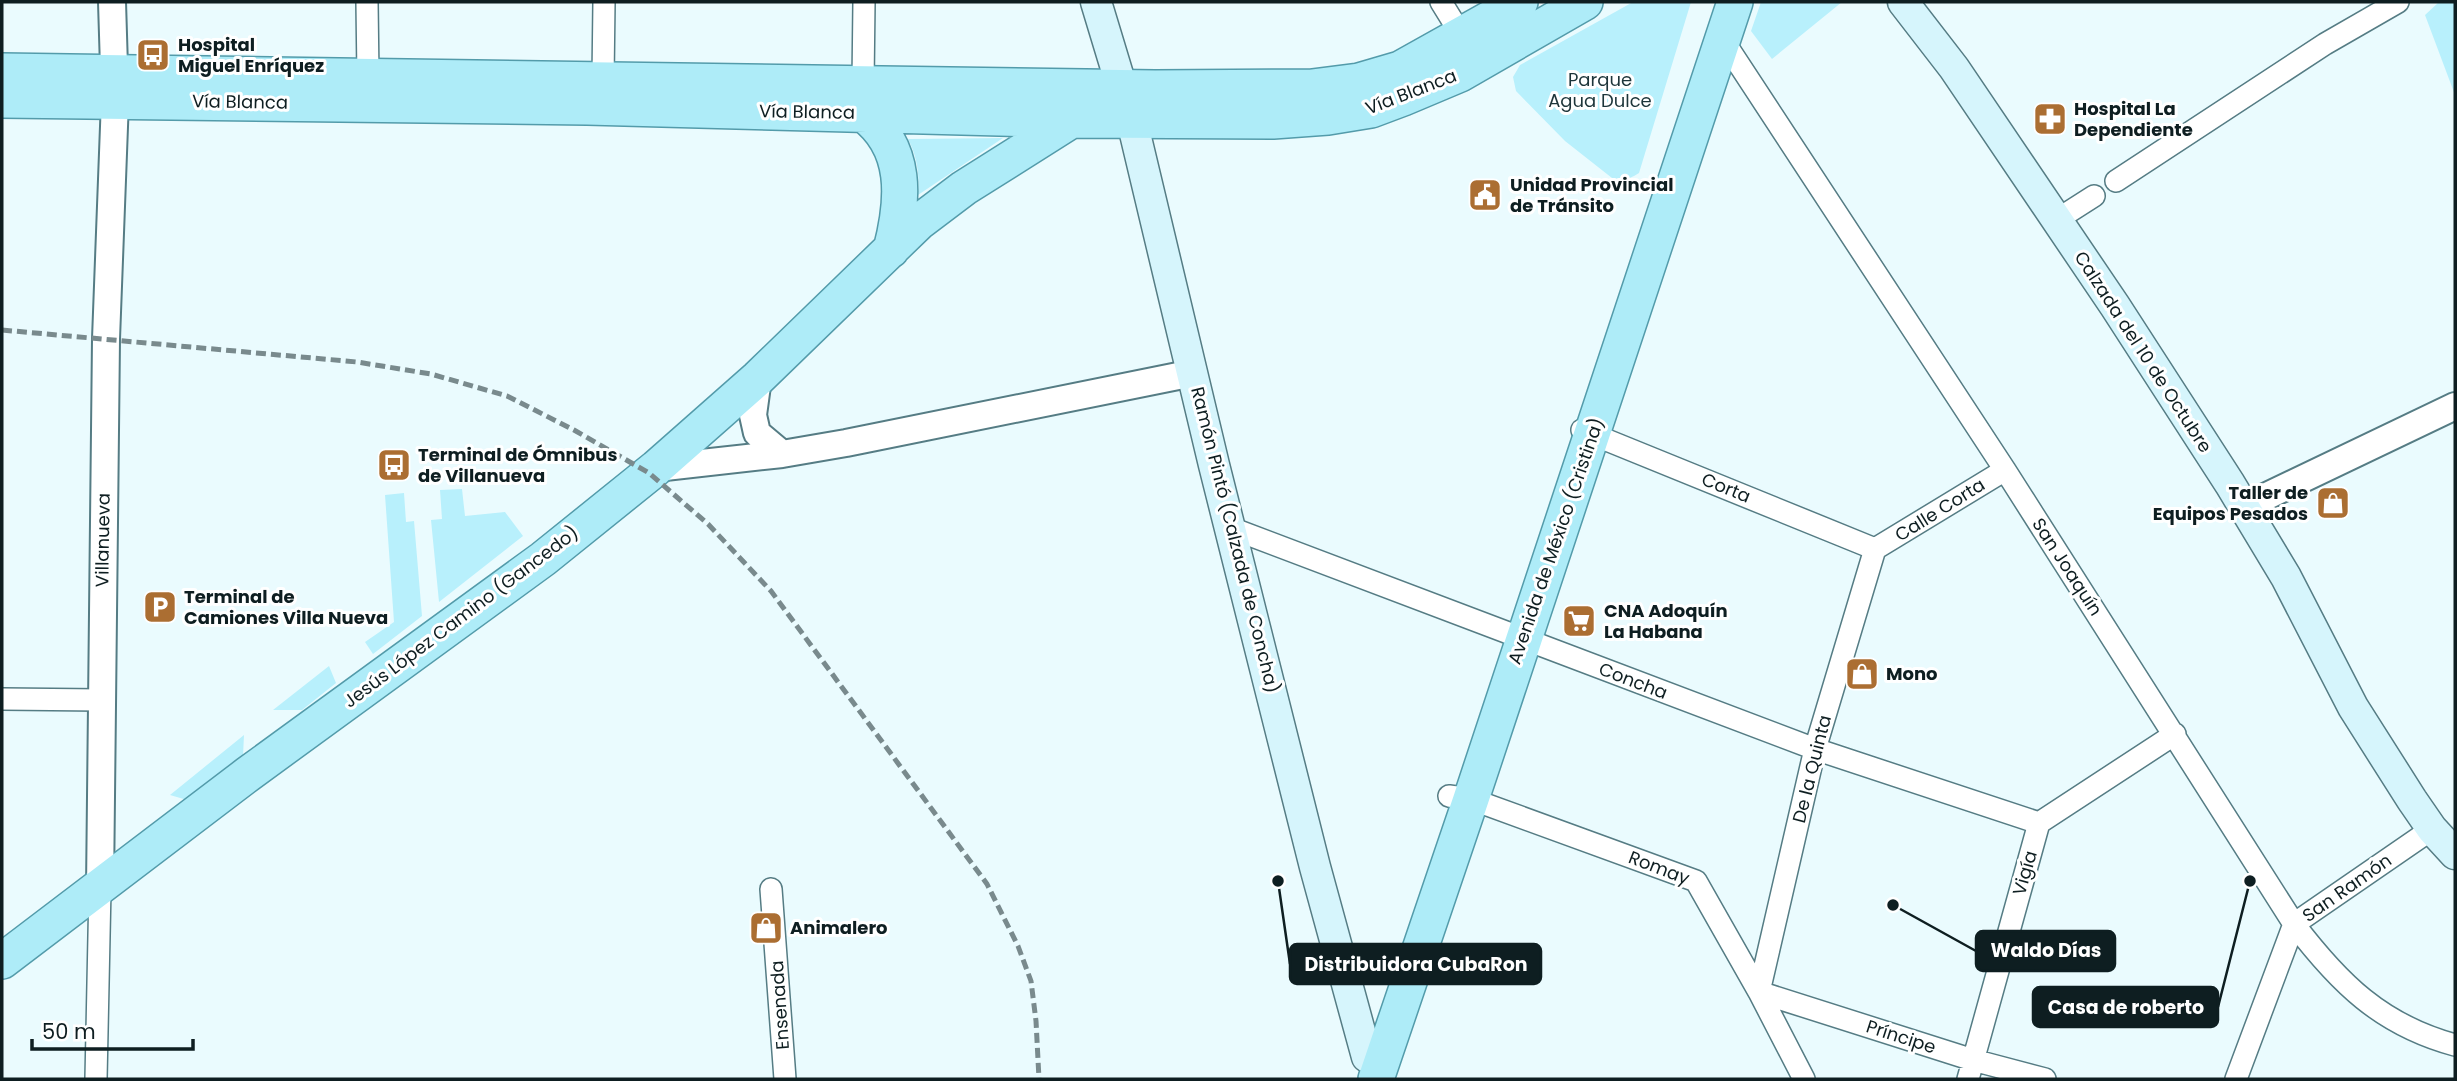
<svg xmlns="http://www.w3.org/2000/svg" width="2457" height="1081" font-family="Poppins,sans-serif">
	<rect width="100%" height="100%" fill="#eafbfe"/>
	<path fill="#b8f0fc" d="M1633,2H1691L1639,173C1630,179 1623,181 1612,178L1565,141L1516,91L1513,77L1520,65Z
		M1761,2H1842L1772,59L1751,31Z
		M2439,2H2455V95L2425,15Z
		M1003,138L918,195C920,176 917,156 908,139Z
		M462,489L465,516L505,512L523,536L439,602L431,520L442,519L440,490Z
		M404,493L406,522L414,521L422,616L373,654L365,642L394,622L385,495Z
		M329,666L336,683L302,710H273Z
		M244,735L243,756L187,800L170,795Z"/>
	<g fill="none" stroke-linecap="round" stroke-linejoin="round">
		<defs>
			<path id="minor" d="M367,2L368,77
				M1441,2L1462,36
				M1723,40L2005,470L2294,924C2339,983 2381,1025 2455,1045
				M603,79L604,2
				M863,83L864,2
				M2116,181L2325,44L2398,2
				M2058,219L2094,196
				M1582,430L1875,549
				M1231,528L1815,749L2039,823
				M1875,549L1815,749L1759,992L1973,1060L2045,1079
				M1875,549L2005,470
				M2,699L101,700
				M1449,796L1471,799L1696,881L1759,992L1804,1079
				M771,889L785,1079
				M96,1079L100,888
				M1968,1079L2039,823L2175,734
				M2236,1079L2294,924L2432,829"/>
			<path id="tertiary" d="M758,378L753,415L757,433L782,454
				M656,468L782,454L846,443L1193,373
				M2244,507L2455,406
				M100,888L106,339L115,100L112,2"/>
			<path id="secondary" d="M1096,2L1132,121L1214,465L1315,867L1367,1057
				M1903,2L1954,68L2115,306L2230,484L2286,577L2353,707L2412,800L2432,829L2455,854"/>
			<path id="primary" d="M2,71L1155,88L1312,87L1359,81L1400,69L1520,2
				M2,100L587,107L1073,120L1273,121L1328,117L1371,110L1403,98L1460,74L1585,2
				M863,114C908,147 904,200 891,250
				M2,961L248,774L543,559L656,468L758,378L919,222L964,188L1075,118
				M1376,1079L1471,799L1735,2"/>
		</defs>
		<use href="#minor" stroke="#557c84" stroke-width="24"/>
		<use href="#tertiary" stroke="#557c84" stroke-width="30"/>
		<use href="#secondary" stroke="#557c84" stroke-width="33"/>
		<use href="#primary" stroke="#539baa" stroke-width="38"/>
		<use href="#minor" stroke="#fff" stroke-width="21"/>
		<use href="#tertiary" stroke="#fff" stroke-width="26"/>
		<use href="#secondary" stroke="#d6f5fc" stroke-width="30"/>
		<use href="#primary" stroke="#aeecf8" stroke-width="35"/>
		<path stroke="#798a8d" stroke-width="5" stroke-dasharray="10 5" stroke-linecap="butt" d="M2,330L357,362L431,374L507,396L574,430L649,473L708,524L771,591L987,884L1018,946L1031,981L1036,1021L1039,1079"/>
	</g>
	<defs>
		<symbol id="bus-square" viewBox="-11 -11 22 22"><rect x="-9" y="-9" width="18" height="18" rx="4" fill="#ab6e32" stroke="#fff"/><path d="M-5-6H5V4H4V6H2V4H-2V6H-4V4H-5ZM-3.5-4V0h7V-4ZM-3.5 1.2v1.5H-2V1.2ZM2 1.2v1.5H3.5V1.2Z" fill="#fff"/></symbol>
		<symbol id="pharmacy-square" viewBox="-11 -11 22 22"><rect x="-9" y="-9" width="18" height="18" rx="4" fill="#ab6e32" stroke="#fff"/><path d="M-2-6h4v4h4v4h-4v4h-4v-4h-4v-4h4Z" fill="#fff"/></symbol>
		<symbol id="civic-square" viewBox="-11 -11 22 22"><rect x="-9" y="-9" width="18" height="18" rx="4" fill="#ab6e32" stroke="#fff"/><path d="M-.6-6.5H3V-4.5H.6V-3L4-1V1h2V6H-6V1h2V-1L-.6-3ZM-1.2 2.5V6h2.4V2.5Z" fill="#fff"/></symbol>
		<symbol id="shop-square" viewBox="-11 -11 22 22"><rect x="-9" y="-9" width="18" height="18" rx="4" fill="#ab6e32" stroke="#fff"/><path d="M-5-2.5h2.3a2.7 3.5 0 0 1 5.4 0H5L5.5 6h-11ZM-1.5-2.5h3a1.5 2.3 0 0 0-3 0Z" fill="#fff"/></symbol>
		<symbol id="parking-square" viewBox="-11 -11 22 22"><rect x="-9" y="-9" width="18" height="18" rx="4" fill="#ab6e32" stroke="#fff"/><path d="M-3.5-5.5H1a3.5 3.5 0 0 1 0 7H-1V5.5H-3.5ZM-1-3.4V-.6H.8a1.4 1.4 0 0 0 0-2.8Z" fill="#fff"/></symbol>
		<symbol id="supermarket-square" viewBox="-11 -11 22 22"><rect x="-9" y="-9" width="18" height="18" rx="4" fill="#ab6e32" stroke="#fff"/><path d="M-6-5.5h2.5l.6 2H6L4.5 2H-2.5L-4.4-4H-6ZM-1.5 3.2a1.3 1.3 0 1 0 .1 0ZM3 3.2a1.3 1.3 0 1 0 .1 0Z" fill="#fff"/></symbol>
	</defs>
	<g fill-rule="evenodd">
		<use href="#bus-square" x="134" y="36" width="38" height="38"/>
		<use href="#pharmacy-square" x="2031" y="100" width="38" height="38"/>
		<use href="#civic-square" x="1466" y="176" width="38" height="38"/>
		<use href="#bus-square" x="375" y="446" width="38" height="38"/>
		<use href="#shop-square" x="2314" y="484" width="38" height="38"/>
		<use href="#parking-square" x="141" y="588" width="38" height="38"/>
		<use href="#supermarket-square" x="1560" y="602" width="38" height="38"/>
		<use href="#shop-square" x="1843" y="655" width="38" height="38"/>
		<use href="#shop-square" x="747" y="909" width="38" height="38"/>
	</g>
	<g text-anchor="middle" stroke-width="6" stroke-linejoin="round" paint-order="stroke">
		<g font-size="18" font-weight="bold" fill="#0e1e21" stroke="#fff" text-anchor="start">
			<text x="178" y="51">Hospital<tspan x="178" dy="21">Miguel Enríquez</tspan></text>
			<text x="2074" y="115">Hospital La<tspan x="2074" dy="21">Dependiente</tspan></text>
			<text x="1510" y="191">Unidad Provincial<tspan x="1510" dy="21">de Tránsito</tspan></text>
			<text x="418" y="461">Terminal de Ómnibus<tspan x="418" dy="21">de Villanueva</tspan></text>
			<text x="2308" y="499" text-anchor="end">Taller de<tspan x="2308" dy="21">Equipos Pesados</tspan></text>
			<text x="184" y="603">Terminal de<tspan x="184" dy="21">Camiones Villa Nueva</tspan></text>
			<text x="1604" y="617">CNA Adoquín<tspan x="1604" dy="21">La Habana</tspan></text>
			<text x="1886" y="680">Mono</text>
			<text x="790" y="934">Animalero</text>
		</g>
		<g font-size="18" fill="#1d353a" stroke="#fff">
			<text x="1600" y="86">Parque<tspan x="1600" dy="21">Agua Dulce</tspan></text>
		</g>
		<g font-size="18" fill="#0e1e21" stroke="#fff">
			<text transform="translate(1411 92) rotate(-21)" y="6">Vía Blanca</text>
			<text transform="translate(240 102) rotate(1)" y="6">Vía Blanca</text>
			<text transform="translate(807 112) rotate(1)" y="6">Vía Blanca</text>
			<text transform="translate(2143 352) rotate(57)" y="6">Calzada del 10 de Octubre</text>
			<text transform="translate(1726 488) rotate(22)" y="6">Corta</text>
			<text transform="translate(1940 510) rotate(-32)" y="6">Calle Corta</text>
			<text transform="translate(103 540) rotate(-89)" y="6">Villanueva</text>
			<text transform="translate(1235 540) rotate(76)" y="6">Ramón Pintó (Calzada de Concha)</text>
			<text transform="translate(1556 541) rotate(-71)" y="6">Avenida de México (Cristina)</text>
			<text transform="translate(2067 567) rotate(57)" y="6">San Joaquín</text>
			<text transform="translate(461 617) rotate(-37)" y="6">Jesús López Camino (Gancedo)</text>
			<text transform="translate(1633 681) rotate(21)" y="6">Concha</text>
			<text transform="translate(1812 769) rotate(-76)" y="6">De la Quinta</text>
			<text transform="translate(1659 868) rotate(21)" y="6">Romay</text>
			<text transform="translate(2025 873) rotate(-74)" y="6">Vigía</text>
			<text transform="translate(2347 888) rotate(-35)" y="6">San Ramón</text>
			<text transform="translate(780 1005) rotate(-94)" y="6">Ensenada</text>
			<text transform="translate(1901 1037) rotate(18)" y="6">Príncipe</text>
		</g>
	</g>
	<path fill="none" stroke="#0e1e21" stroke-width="2.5" d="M1893 905L1976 951M1278 881L1290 964M2250 881L2218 1007"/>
	<g fill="#0e1e21" stroke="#fff" stroke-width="2.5">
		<circle cx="1893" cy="905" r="7"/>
		<circle cx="1278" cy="881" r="7"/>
		<circle cx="2250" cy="881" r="7"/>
	</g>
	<g fill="#0e1e21" stroke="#0e1e21" stroke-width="2.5">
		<rect x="1976" y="931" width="139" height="40" rx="7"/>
		<rect x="1290" y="944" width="251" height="40" rx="7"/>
		<rect x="2033" y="987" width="185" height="40" rx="7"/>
	</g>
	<g font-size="19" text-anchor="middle" font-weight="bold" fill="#fff">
		<text x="2046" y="957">Waldo Días</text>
		<text x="1416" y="971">Distribuidora CubaRon</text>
		<text x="2126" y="1014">Casa de roberto</text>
	</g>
	<rect width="2457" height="1081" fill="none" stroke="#0e1e21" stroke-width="7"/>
	<path d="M32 1039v10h161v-10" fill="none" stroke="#0e1e21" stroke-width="3.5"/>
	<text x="42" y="1039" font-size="21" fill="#0e1e21" stroke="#ffffff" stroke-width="5" paint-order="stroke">50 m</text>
</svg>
